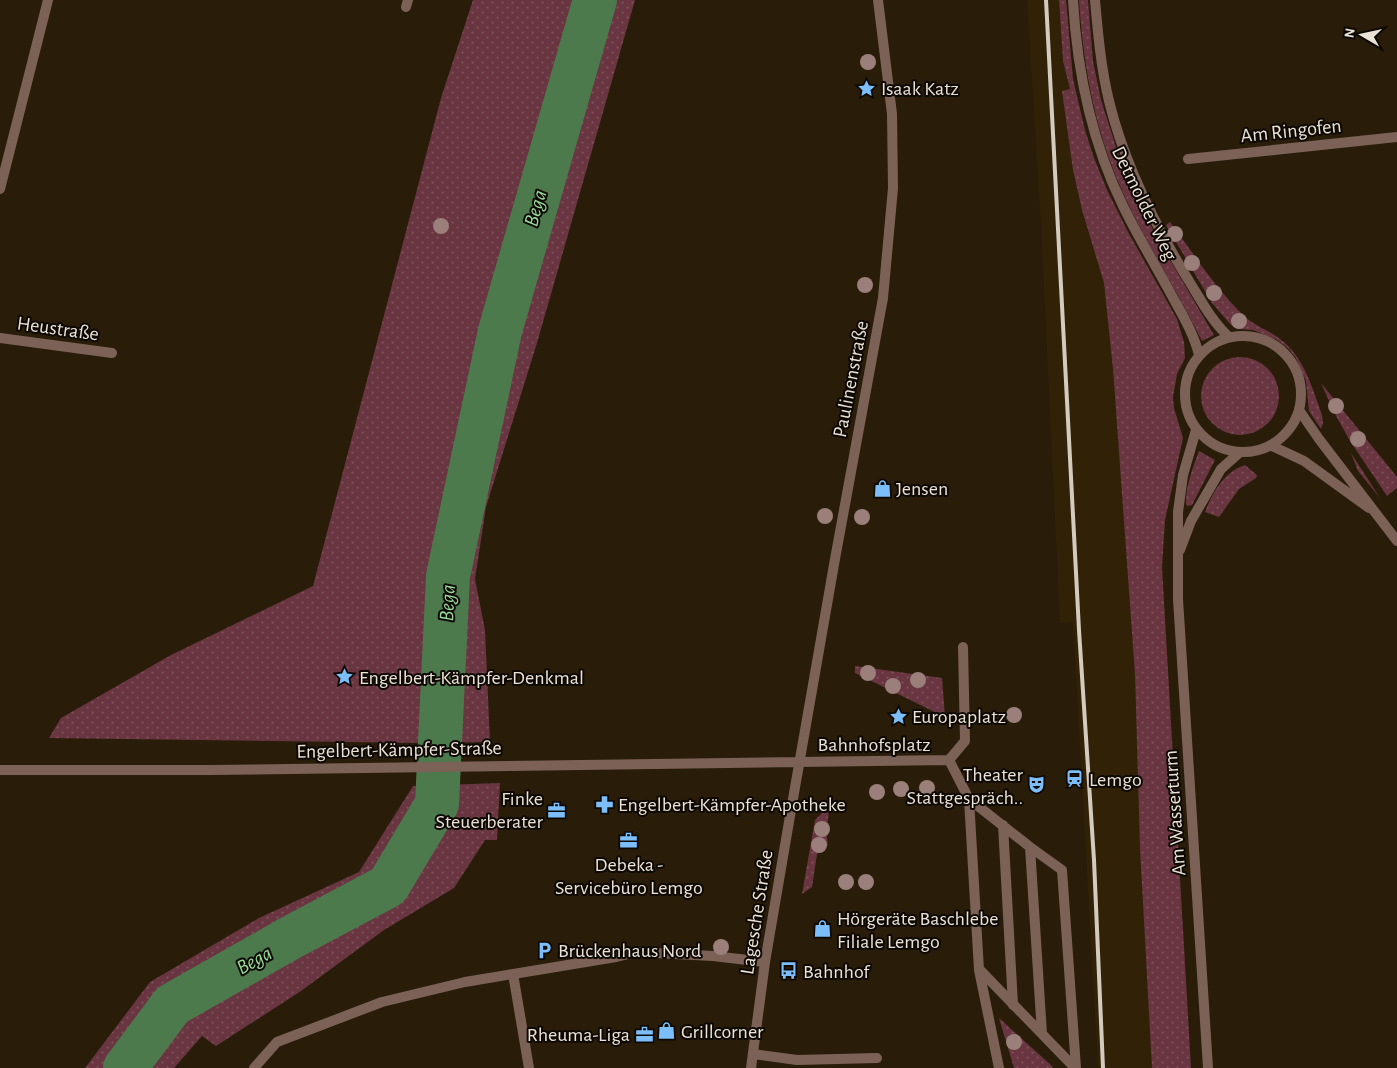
<svg xmlns="http://www.w3.org/2000/svg" width="1397" height="1068" font-family="'Alegreya Sans',sans-serif">
	<defs>
		<pattern id="green-dots" width="8" height="8" patternUnits="userSpaceOnUse" patternTransform="scale(1.25)"><rect width="8" height="8" fill="#683540"/><path d="M2 2h.1M6 6h.1" fill="none" stroke="#7e525b" stroke-width="1.8" stroke-linecap="round"/></pattern>
	</defs>
	<rect width="100%" height="100%" fill="#291d0a"/>
	<path fill="#312107" d="M1027,0H1059L1063,61L1070,90L1064,91L1073,170L1082,210L1104,283L1113,369L1135,675L1140,849L1152,1068H1098L1073,622L1060,623L1041,226Z"/>
	<path fill="url(#green-dots)" d="M473,0H635L537,343L486,507L475,579L485,630L490,742L429,743L49,738L61,718L171,655L313,586L441,98Z
		M1059,0H1066L1073,79L1085,130L1094,158L1108,192L1128,232L1177,319L1184,342L1185,358L1177,374L1173,397L1174,408L1183,438L1165,520L1162,567L1191,1068H1152L1140,849L1135,675L1113,369L1104,283L1082,210L1073,170L1062,91L1070,89L1063,61Z
		M1079,0H1088L1093,61L1101,100L1125,175L1136,199L1166,253L1214,335L1202,341C1175,286 1140,235 1117,179C1093,121 1083,61 1079,0Z
		M1170,222C1194,254 1215,288 1244,316C1255,326 1268,330 1280,339C1304,357 1312,387 1322,415L1323,423L1321,429L1309,411L1306,381L1296,358L1288,348L1276,339L1253,330L1238,329L1231,325L1212,303L1166,225Z
		M1201 396a39 39 0 1 1 78 0a39 39 0 1 1-78 0Z
		M1321,383L1397,477V488L1387,496L1350,441L1335,414Z
		M1199,451L1215,460L1192,505L1188,506L1186,505C1185,487 1193,467 1199,451Z
		M1351,453L1380,498L1358,471Z
		M1245,465L1257,475L1256,478L1239,489L1219,517L1205,512C1213,492 1223,473 1245,465Z
		M855,666L942,678L945,717L855,673Z
		M500,783L497,840H485L454,888L384,930L301,991L216,1046L202,1036L174,1068H85L150,982L259,918L359,872L413,786Z
		M829,812L826,832L828,845L817,854L812,887L802,894L815,820L822,813Z
		M999,1018L1052,1066L1053,1068H1014Z"/>
	<g fill="none" stroke-linecap="round" stroke-linejoin="round">
		<path stroke="#4d7a4d" stroke-width="44" d="M125,1068L172,1005L290,938L388,886L437,804L448,576L500,331L595,0"/>
		<path stroke="#7c6157" stroke-width="10" d="M406,7L408,0
			M0,338L112,353
			M949,760L969,799L1030,847L1062,870L1076,1068
			M799,762L949,760L965,741L963,647
			M969,799L979,970L999,1068
			M1003,825L1013,1005
			M1030,847L1042,1034
			M980,970L1075,1068
			M513,974L529,1068
			M753,1054L797,1060L877,1058
			M254,1068L277,1042L382,1002L465,982L616,957L637,952L713,956L765,962"/>
		<path stroke="#7c6157" stroke-width="10" d="M1188,159L1397,137
			M0,189L48,0"/>
		<path stroke="#7c6157" stroke-width="10" d="M1073,0C1077,71 1091,141 1123,206C1138,237 1156,266 1172,296C1183,316 1194,334 1199,355
			M1095,0C1098,34 1101,68 1109,101C1124,163 1156,227 1189,281C1201,300 1212,322 1229,337
			M1185 394a58 58 0 1 1 116 0a58 58 0 1 1-116 0Z
			M1299,410L1319,439L1397,541
			M1196,430L1183,475L1178,512V599L1208,1068
			M1272,446L1304,461L1369,508
			M1180,550L1191,521L1221,469L1239,453
			M0,770H211L799,762
			M751,1068L765,962L790,816L835,559L883,298L893,188L892,114L878,0"/>
		<path stroke="#d4cbbf" stroke-width="4" d="M1046,0L1079,630L1094,860L1103,1068"/>
	</g>
	<g fill="#9a7f7a">
		<circle cx="868" cy="62" r="8"/>
		<circle cx="441" cy="226" r="8"/>
		<circle cx="1175" cy="234" r="8"/>
		<circle cx="1192" cy="263" r="8"/>
		<circle cx="865" cy="285" r="8"/>
		<circle cx="1214" cy="293" r="8"/>
		<circle cx="1239" cy="321" r="8"/>
		<circle cx="1336" cy="406" r="8"/>
		<circle cx="1358" cy="439" r="8"/>
		<circle cx="825" cy="516" r="8"/>
		<circle cx="862" cy="517" r="8"/>
		<circle cx="868" cy="673" r="8"/>
		<circle cx="918" cy="680" r="8"/>
		<circle cx="893" cy="686" r="8"/>
		<circle cx="1014" cy="715" r="8"/>
		<circle cx="927" cy="788" r="8"/>
		<circle cx="901" cy="789" r="8"/>
		<circle cx="877" cy="792" r="8"/>
		<circle cx="822" cy="829" r="8"/>
		<circle cx="819" cy="845" r="8"/>
		<circle cx="846" cy="882" r="8"/>
		<circle cx="866" cy="882" r="8"/>
		<circle cx="721" cy="947" r="8"/>
		<circle cx="1014" cy="1042" r="8"/>
	</g>
	<defs>
		<symbol id="sight-bare" viewBox="-9 -9 18 18"><path d="M0-6L1.8-2.2L6-1.7L2.9 1.2L3.7 5.4L0 3.3L-3.7 5.4L-2.9 1.2L-6-1.7L-1.8-2.2Z" fill="#7cbef9" stroke="#0d0803" stroke-width="2.5" paint-order="stroke"/></symbol>
		<symbol id="shop-bare" viewBox="-9 -9 18 18"><path d="M-5-2.5h2.3a2.7 3.5 0 0 1 5.4 0H5L5.5 6h-11ZM-1.5-2.5h3a1.5 2.3 0 0 0-3 0Z" fill="#7cbef9" stroke="#0d0803" stroke-width="2.5" paint-order="stroke"/></symbol>
		<symbol id="station-bare" viewBox="-9 -9 18 18"><path d="M-3-6H3Q5-6 5-4V2Q5 4 3 4L4.5 6H3L1.5 4h-3L-3 6H-4.5L-3 4Q-5 4-5 2V-4Q-5-6-3-6ZM-3.5-4v3h7v-3ZM-3.5 1v1.5H-2V1ZM2 1v1.5H3.5V1Z" fill="#7cbef9" stroke="#0d0803" stroke-width="2.5" paint-order="stroke"/></symbol>
		<symbol id="theatre-bare" viewBox="-9 -9 18 18"><path d="M-5-5.5Q0-4 5-5.5V0Q5 5 0 6Q-5 5-5 0ZM-3.3-2.5H-1v1.5H-3.3ZM1-2.5H3.3v1.5H1ZM-2.8 1Q0 5.5 2.8 1Z" fill="#7cbef9" stroke="#0d0803" stroke-width="2.5" paint-order="stroke"/></symbol>
		<symbol id="pharmacy-bare" viewBox="-9 -9 18 18"><path d="M-2-6h4v4h4v4h-4v4h-4v-4h-4v-4h4Z" fill="#7cbef9" stroke="#0d0803" stroke-width="2.5" paint-order="stroke"/></symbol>
		<symbol id="office-bare" viewBox="-9 -9 18 18"><path d="M-6-3h4V-5.5h4V-3h4V5H-6ZM-1-4.5V-3h2v-1.5ZM-6 0V1H6V0Z" fill="#7cbef9" stroke="#0d0803" stroke-width="2.5" paint-order="stroke"/></symbol>
		<symbol id="parking-bare" viewBox="-9 -9 18 18"><path d="M-3.5-5.5H1a3.5 3.5 0 0 1 0 7H-1V5.5H-3.5ZM-1-3.4V-.6H.8a1.4 1.4 0 0 0 0-2.8Z" fill="#7cbef9" stroke="#0d0803" stroke-width="2.5" paint-order="stroke"/></symbol>
		<symbol id="bus-bare" viewBox="-9 -9 18 18"><path d="M-5-6H5V4H4V6H2V4H-2V6H-4V4H-5ZM-3.5-4V0h7V-4ZM-3.5 1.2v1.5H-2V1.2ZM2 1.2v1.5H3.5V1.2Z" fill="#7cbef9" stroke="#0d0803" stroke-width="2.5" paint-order="stroke"/></symbol>
	</defs>
	<g fill-rule="evenodd">
		<use href="#sight-bare" x="854" y="76" width="25" height="25"/>
		<use href="#shop-bare" x="870" y="476" width="25" height="25"/>
		<use href="#sight-bare" x="332" y="664" width="25" height="25"/>
		<use href="#sight-bare" x="886" y="704" width="25" height="25"/>
		<use href="#station-bare" x="1062" y="766" width="25" height="25"/>
		<use href="#theatre-bare" x="1024" y="772" width="25" height="25"/>
		<use href="#pharmacy-bare" x="592" y="792" width="25" height="25"/>
		<use href="#office-bare" x="544" y="798" width="25" height="25"/>
		<use href="#office-bare" x="616" y="828" width="25" height="25"/>
		<use href="#shop-bare" x="810" y="916" width="25" height="25"/>
		<use href="#parking-bare" x="532" y="938" width="25" height="25"/>
		<use href="#bus-bare" x="776" y="958" width="25" height="25"/>
		<use href="#shop-bare" x="654" y="1018" width="25" height="25"/>
		<use href="#office-bare" x="632" y="1022" width="25" height="25"/>
	</g>
	<g text-anchor="middle" stroke-width="4" stroke-linejoin="round" paint-order="stroke">
		<g font-size="20" fill="#eae2d6" stroke="#0d0803" text-anchor="start">
			<text x="881" y="95">Isaak Katz</text>
			<text x="896" y="495">Jensen</text>
			<text x="359" y="684">Engelbert-Kämpfer-Denkmal</text>
			<text x="912" y="723">Europaplatz</text>
			<text x="1023" y="781" text-anchor="end">Theater<tspan x="1023" dy="23">Stattgespräch..</tspan></text>
			<text x="1089" y="786">Lemgo</text>
			<text x="543" y="805" text-anchor="end">Finke<tspan x="543" dy="23">Steuerberater</tspan></text>
			<text x="618" y="811">Engelbert-Kämpfer-Apotheke</text>
			<text x="629" y="871" text-anchor="middle">Debeka -<tspan x="629" dy="23">Servicebüro Lemgo</tspan></text>
			<text x="837" y="925">Hörgeräte Baschlebe<tspan x="837" dy="23">Filiale Lemgo</tspan></text>
			<text x="558" y="957">Brückenhaus Nord</text>
			<text x="803" y="978">Bahnhof</text>
			<text x="681" y="1038">Grillcorner</text>
			<text x="630" y="1041" text-anchor="end">Rheuma-Liga</text>
		</g>
		<g font-size="20" fill="#eae2d6" stroke="#0d0803">
			<text transform="translate(1291 130) rotate(-6)" y="7">Am Ringofen</text>
			<text transform="translate(1145 203) rotate(64)" y="7">Detmolder Weg</text>
			<text transform="translate(58 328) rotate(8)" y="7">Heustraße</text>
			<text transform="translate(850 379) rotate(-79)" y="7">Paulinenstraße</text>
			<text x="874" y="751">Bahnhofsplatz</text>
			<text transform="translate(399 749) rotate(-1)" y="7">Engelbert-Kämpfer-Straße</text>
			<text transform="translate(1174 813) rotate(-94)" y="7">Am Wasserturm</text>
			<text transform="translate(756 912) rotate(-81)" y="7">Lagesche Straße</text>
		</g>
		<g font-size="21" font-style="italic" fill="#98db97" stroke="#0d0803">
			<text transform="translate(535 208) rotate(-74)" y="7">Bega</text>
			<text transform="translate(447 603) rotate(-87)" y="7">Bega</text>
			<text transform="translate(254 960) rotate(-29)" y="7">Bega</text>
		</g>
	</g>
	<g transform="translate(1362 35) rotate(279)" stroke="#0d0803" stroke-width="4" paint-order="stroke">
	<path d="M0-4L9 19L0 12L-9 19Z" fill="#eae2d6"/>
	<text y="-8" font-size="14" font-weight="bold" text-anchor="middle" fill="#eae2d6">N</text>
	</g>
</svg>
